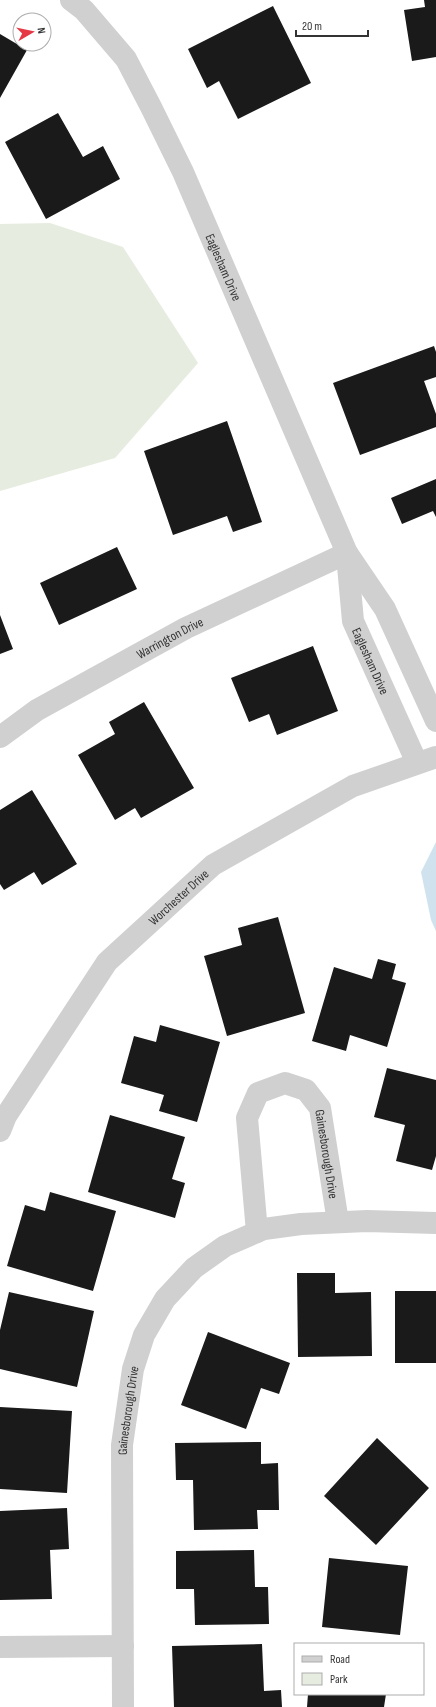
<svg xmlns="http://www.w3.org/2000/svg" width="436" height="1707" font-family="'Sofia Sans Condensed',sans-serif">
	<rect width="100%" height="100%" fill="#fff"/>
	<path fill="#e6ecdf" d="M50,223L123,247L198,363L115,458L0,491V224Z"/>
	<path fill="#cfe2ee" d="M436,842V931L431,920L421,872Z"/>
	<path fill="#1a1a1a" d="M424,0H436V57L412,61L404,10L425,7Z
		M273,6L311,83L238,119L219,81L207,88L188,49Z
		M0,34L27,50L0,98Z
		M58,113L83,157L103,146L120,179L46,219L5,142Z
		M434,346L436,352V377L424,381L436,414V427L360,455L333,383Z
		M227,421L262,522L233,532L227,516L173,535L144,451Z
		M436,479V517L433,511L402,524L391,498Z
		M117,547L137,589L59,625L40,583Z
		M0,615L13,649L0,654Z
		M313,646L338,711L277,735L269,714L249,722L231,678Z
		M144,702L194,788L141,818L135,808L115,820L78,755L115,734L109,722Z
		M32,790L77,864L42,885L34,872L4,890L0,884V810Z
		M278,917L305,1013L227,1036L204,956L242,945L238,928Z
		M378,959L396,964L392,979L406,983L387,1047L350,1035L346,1051L312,1041L334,967L372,979Z
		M160,1025L220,1042L197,1122L159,1111L164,1095L121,1083L134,1036L156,1042Z
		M387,1068L436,1080V1156L432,1170L396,1161L405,1125L374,1117Z
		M110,1115L185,1137L172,1179L185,1183L175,1218L88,1192Z
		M50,1192L116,1211L93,1291L7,1266L25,1205L45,1211Z
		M297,1273H335V1293L371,1292L372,1356L298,1357Z
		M395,1291H436V1363H395Z
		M9,1292L94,1311L77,1387L0,1369V1330Z
		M208,1332L290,1363L279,1394L261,1388L246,1429L181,1405Z
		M0,1407L72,1411L67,1493L0,1489Z
		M377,1438L429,1488L376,1545L324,1496Z
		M261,1442V1464L278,1463L279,1510H257L258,1529L194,1530L193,1480H176L175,1443Z
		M67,1508L69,1549L50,1550L52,1599L0,1600V1511Z
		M254,1550L255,1587H268L269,1624L195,1625L194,1589H176V1551Z
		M329,1558L408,1566L400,1635L322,1627Z
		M262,1644L264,1691L281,1690L282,1707H174L172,1646Z
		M308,1694H386L384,1707H307Z"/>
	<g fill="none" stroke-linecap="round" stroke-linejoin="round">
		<g stroke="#d0d0d0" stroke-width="22">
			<path id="s1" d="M71,0L84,10L126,59L151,107L183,172L347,553L385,609L436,721"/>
			<path id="s2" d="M347,555L353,621L417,763"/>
			<path id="s3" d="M0,737L37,710L186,628L347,553"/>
			<path id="s4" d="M0,1131L6,1116L107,962L213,865L353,786L436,757"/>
			<path id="s5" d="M257,1232L247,1118L258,1093L285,1083L306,1090L320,1108L338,1222"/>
			<path d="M0,1647L123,1646"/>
			<path id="s6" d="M123,1707L122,1445L133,1369L144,1335L165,1299L194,1268L225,1246L264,1229L301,1224L367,1221L436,1223"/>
		</g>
	</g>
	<g text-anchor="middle" stroke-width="4" stroke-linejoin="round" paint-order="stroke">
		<g font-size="13" fill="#333" stroke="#fff">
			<text dy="5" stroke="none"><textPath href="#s1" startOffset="311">Eaglesham Drive</textPath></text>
			<text dy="5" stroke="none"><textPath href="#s3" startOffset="197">Warrington Drive</textPath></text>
			<text dy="5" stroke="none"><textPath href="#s2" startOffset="110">Eaglesham Drive</textPath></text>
			<text dy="5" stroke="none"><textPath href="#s4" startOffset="297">Worchester Drive</textPath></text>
			<text dy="5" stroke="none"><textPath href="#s5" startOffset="262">Gainesborough Drive</textPath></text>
			<text dy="5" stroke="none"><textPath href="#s6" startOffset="297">Gainesborough Drive</textPath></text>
		</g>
	</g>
	<rect x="294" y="1643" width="130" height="52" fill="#ffffff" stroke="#adadad"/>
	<rect x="302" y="1656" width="20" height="6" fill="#d0d0d0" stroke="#adadad"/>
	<text x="330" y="1663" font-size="12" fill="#333333">Road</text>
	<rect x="302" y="1673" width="20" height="12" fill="#e6ecdf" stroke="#adadad"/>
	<text x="330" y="1683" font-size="12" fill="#333333">Park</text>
	<g transform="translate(32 32) rotate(81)"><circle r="19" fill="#ffffff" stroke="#adadad"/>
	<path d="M0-3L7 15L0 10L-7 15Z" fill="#e63946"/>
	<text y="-6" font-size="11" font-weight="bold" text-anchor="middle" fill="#333333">N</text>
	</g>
	<path d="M296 30v6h72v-6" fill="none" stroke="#333333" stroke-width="2"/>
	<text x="302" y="30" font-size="12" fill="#333333" stroke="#ffffff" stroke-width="3" paint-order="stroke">20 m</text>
</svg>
